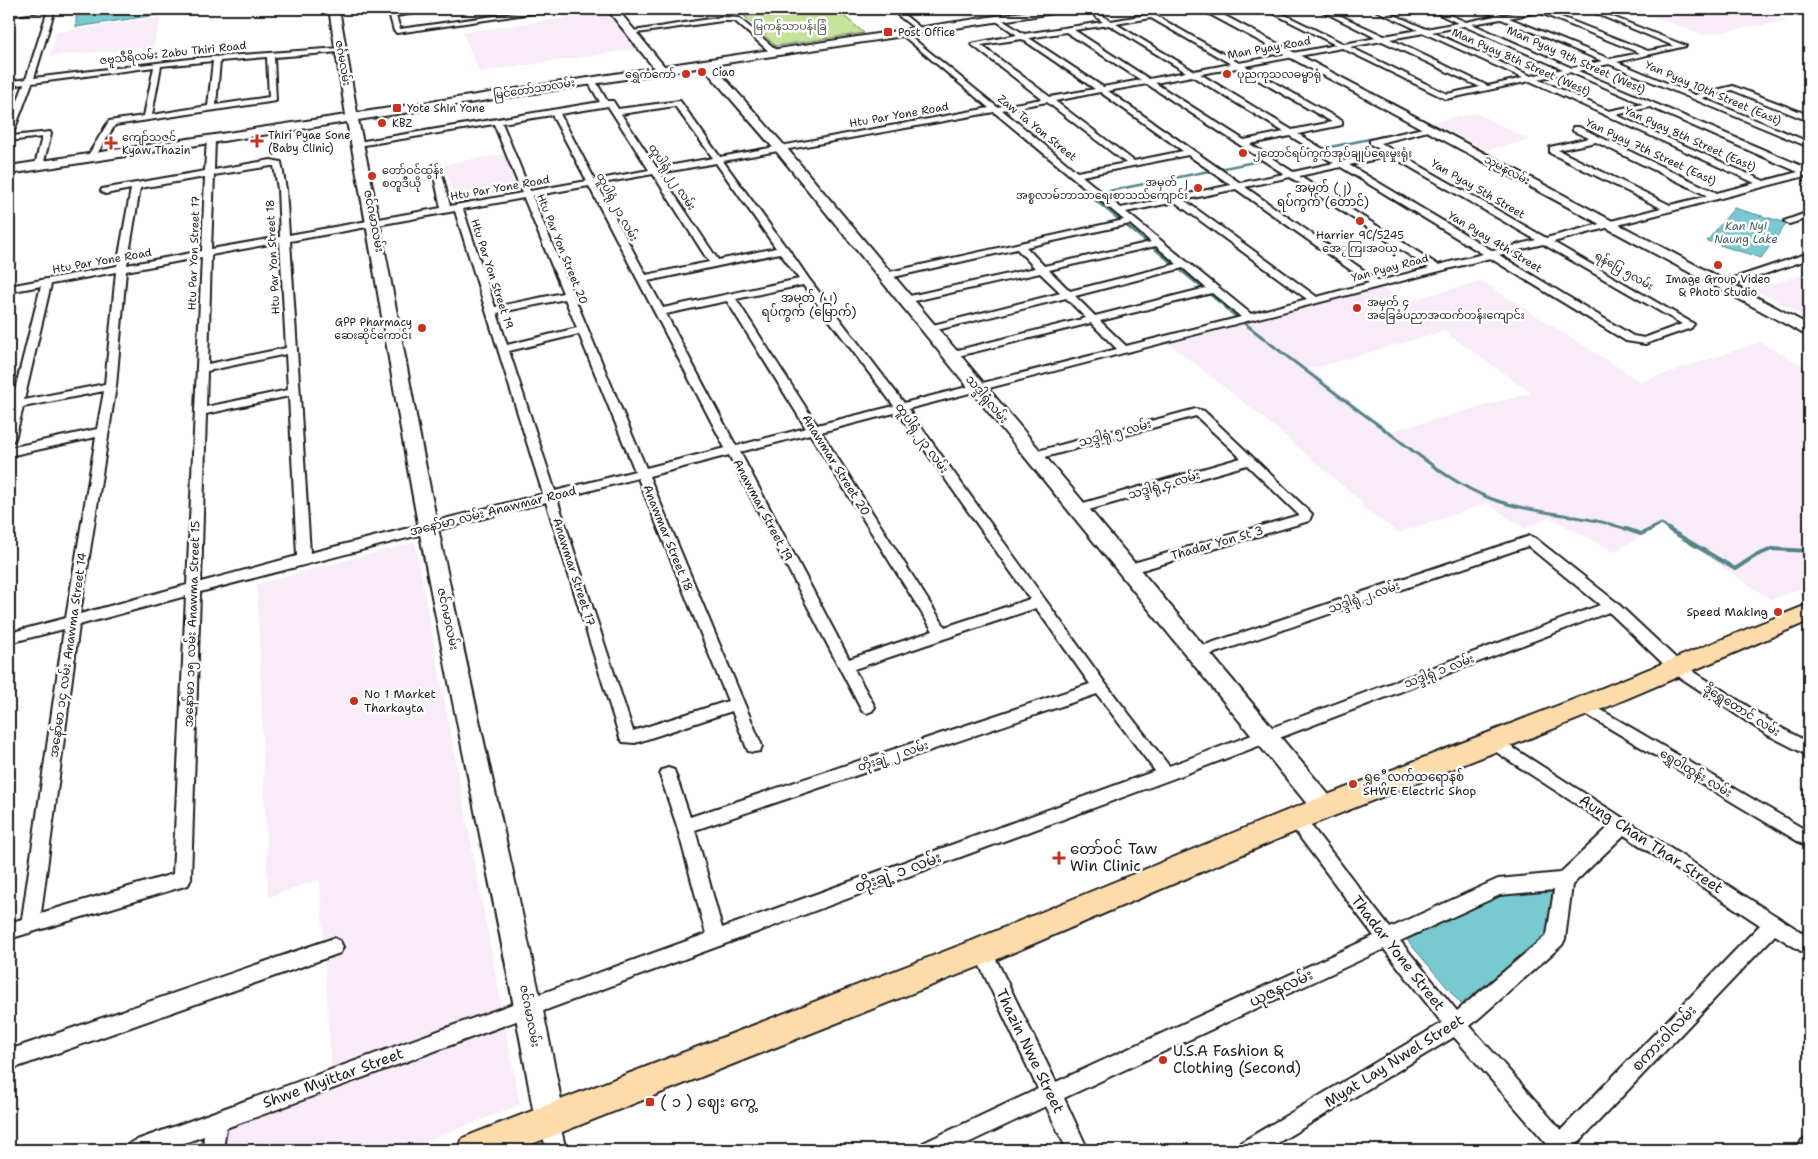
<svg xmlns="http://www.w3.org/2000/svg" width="1818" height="1159" viewBox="0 0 1818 1159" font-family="'Shantell Sans','Noto Sans Myanmar',sans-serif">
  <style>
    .built { fill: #f8ecf8; fill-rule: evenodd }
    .green { fill: #c5e39b; stroke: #70805c }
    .water { fill: #78c9d0; stroke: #538488 }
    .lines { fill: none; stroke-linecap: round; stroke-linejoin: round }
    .stream-far3 { stroke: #538488; stroke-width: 2 }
    .stream-far2 { stroke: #538488; stroke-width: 2.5 }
    .stream-far1 { stroke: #538488; stroke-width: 3 }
    .stream { stroke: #538488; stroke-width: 4 }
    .street-casing { stroke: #1c1c1c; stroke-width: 4 }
    .secondary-casing { stroke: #1c1c1c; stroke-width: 4 }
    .primary-casing { stroke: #1c1c1c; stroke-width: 4 }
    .street { fill: #fff; fill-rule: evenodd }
    .secondary { fill: #fff; fill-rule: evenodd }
    .primary { fill: #fddcac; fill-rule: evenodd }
    .poi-dot { fill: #c8321e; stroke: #fff; stroke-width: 2 }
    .labels { text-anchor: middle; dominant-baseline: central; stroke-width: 5; stroke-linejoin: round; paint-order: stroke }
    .far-park-label { font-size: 11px; fill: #4f5842; stroke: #fff }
    .far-poi-label { font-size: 11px; fill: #1c1c1c; stroke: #fff; text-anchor: start }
    .far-street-label { font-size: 11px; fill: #1c1c1c; stroke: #fff }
    .far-water-label { font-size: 11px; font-style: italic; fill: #416164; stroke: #fff }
    .far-quarter-label { font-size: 12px; fill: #1c1c1c; stroke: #fff }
    .street-label { font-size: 12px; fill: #1c1c1c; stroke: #fff }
    .poi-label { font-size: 12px; fill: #1c1c1c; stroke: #fff; text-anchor: start }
    .near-street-label { font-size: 15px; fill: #1c1c1c; stroke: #fff }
    .near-poi-label { font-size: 15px; fill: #1c1c1c; stroke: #fff; text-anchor: start }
  </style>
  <rect width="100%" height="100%" fill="#fff"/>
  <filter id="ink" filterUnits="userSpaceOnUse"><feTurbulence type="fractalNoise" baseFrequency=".02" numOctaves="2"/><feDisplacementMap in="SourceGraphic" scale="10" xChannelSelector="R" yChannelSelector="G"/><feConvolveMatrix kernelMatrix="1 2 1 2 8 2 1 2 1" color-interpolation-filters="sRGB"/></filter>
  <g filter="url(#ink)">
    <g class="built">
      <polygon points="1632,9 1754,9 1788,21 1704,35"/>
      <polygon points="609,12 637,49 479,72 463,32"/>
      <polygon points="161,17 153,48 50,56 57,32"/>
      <polygon points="1476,113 1530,140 1486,150 1433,122"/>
      <polygon points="504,154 518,190 455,201 444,164"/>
      <polygon points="1809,273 1809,319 1754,289"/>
      <path d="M1481,281L1641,382L1760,342L1809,369V585L1771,600L1661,524L1614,552L1549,517L1525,529L1487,503L1399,533L1362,507L1363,503L1276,428L1170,344L1382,288L1404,302ZM1444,331L1531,393L1388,432L1307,366L1312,369Z"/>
      <polygon points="415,542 520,1105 404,1150 107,1150 331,1068 320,879 268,897 257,584"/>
    </g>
    <polygon class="green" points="791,9 836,9 864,33 776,46 744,16"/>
    <g class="water">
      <polygon points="76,9 197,9 76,27"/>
      <polygon points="1734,208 1787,223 1761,258 1707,241"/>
      <polygon points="1552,892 1550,933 1461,1004 1407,940 1505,893"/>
    </g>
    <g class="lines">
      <polyline class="stream-far3" points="1378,137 1390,135"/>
      <polyline class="stream-far2" points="1229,310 1089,195 1385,136"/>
      <g class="stream-far1">
        <path d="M1227,309C1278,351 1331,390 1384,429C1418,454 1452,484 1492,499C1536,515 1585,514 1629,530"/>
        <polyline points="1649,530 1661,524 1671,530"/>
      </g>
      <g class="stream">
        <polyline points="1626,529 1641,534 1652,529"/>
        <polyline points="1668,529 1735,569 1755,556 1772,549 1809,551"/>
      </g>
      <g class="street-casing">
        <g id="street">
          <path d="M33,9H55L34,78L198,58L340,48L344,50L340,52L274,57L276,101L115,125L95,157L91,160L87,157L109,121L144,116L154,67L32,83L12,136L50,132L51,134L43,165L39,168L35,165L42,137L9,141V125L24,84L9,86V82L26,79L48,10L9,16V12ZM267,57L269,97L216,105L220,61ZM213,61L208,106L152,115L161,66Z"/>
          <polygon points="388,9 394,9 395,12 441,9 396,16 400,29 544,9 560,9 397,33 394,31"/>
          <polygon points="890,9 897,9 923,30 918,31"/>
          <path d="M1137,9H1144L1239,63L1336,45L1265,9H1273L1344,44L1376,38L1318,9H1326L1384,36L1418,30L1373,9H1381L1426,29L1458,23L1428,9H1436L1466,22L1495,16L1480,9H1488L1503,15L1532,9H1549L1546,11L1648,51L1674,46L1585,9H1593L1686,46L1617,62L1695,95L1733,86L1809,115V120H1806L1732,90L1702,98L1809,142V147L1609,64L1578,71L1809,169V177L1805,176L1553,242L1694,324L1691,328L1645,344L1626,341L1490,258L908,409L1105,683L1169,766L1600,605L1528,546L1203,657L1198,659L1193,657L1191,653L1193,649L1530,536L1535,538L1616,602L1682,664L1778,726L1809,743V756L1766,734L1672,672L1609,612L1172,779L226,1128L223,1150H203L204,1136L165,1150H127L130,1143L137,1140L706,934L677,826L660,775L662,770L668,768L674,770L690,817L1090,684L1036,608L854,669L875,707L872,711L867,713L862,711L729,455L649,476L762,746L760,751L754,752L748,751L732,711L635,743L623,742L620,738L546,502L200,592L191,879L188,885L9,939V923L22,919L64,629L9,643V633L66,618L96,437L9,456V448L97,429L104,391L23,407L15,439L9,443L10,409H9V403L12,402L41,286L9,292V286L117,266L131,189L105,194L101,191L102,189L205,171L207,139L211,137L215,139L214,170L271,160L281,162L286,189L289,235L441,208L432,166L436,163L440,166L450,206L522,193L494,124L358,146L354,144L358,142L600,102L587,80L588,78H594L607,101H613L618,109L680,101L720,157L989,108L901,34V32H905L997,107L1042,99L971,44L1017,35L995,20V18H999L1024,34L1103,22L1095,16V14L1097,13L1111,21L1146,15ZM1538,12L1640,53L1610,59L1509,18ZM1151,18L1231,64L1194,71L1116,24ZM1501,19L1602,61L1572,68L1472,24ZM1109,25L1186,72L1149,79L1074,30ZM1464,26L1563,69L1531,76L1432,32ZM1066,32L1141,80L1103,87L1029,38ZM1424,33L1523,78L1488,86L1390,39ZM1022,39L1095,89L1050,97L981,45ZM1382,41L1480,87L1447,94L1350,47ZM1342,48L1446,99L1530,81L1755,183L1717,193L1579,127H1573V131L1589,138L1550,147V153L1661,208L1546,238L1380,143L1432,130V126L1370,140V144L1385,152L1343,161L1298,134L1342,125V121L1245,66ZM1237,68L1332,122L1292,130L1200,74ZM1570,72L1643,104L1609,111L1538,79ZM1192,76L1284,132L1244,140L1155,83ZM1147,84L1284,174L1240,183L1108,91ZM1100,92L1183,151L1134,161L1055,101ZM1047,102L1126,163L1077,172L1002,110ZM608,106L649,170L595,180L560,114ZM675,106L713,158L657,168L621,114ZM1650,107L1798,172L1764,181L1616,115ZM994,112L1124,220L885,273L880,276L885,279L1017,249L1035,268L905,297L900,300L905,303L1040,273L1061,293L925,327L924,329L929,332L1066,298L1086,318L946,353L945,355L950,358L1091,323L1117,349L904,403L809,279L787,247L785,246L723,161ZM552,115L587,181L530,191L502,123ZM1290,136L1334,163L1293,172L1250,144ZM1596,142L1708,196L1670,205L1558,150ZM1188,155L1231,185L1121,208L1082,176ZM1391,156L1536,240L1493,251L1349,165ZM716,163L776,248L718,260L660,173ZM271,166H274L278,189L280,237L211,249L214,175ZM1341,167L1483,254L1438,265L1299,176ZM653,174L709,262L646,275L597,184ZM205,177L202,251L127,265L140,188ZM1290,177L1429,268L1379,281L1245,187ZM589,186L725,448L646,468L532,196ZM1236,189L1369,283L1317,297L1184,200ZM524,198L563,293L495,307L463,209ZM1175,202L1307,299L1251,314L1126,212ZM455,211L543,494L310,553L290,241ZM1130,224L1151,242L1044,266L1026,247ZM280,242L286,348L208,364L211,255ZM1543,244L1682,324L1644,338L1633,336L1499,255ZM1156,246L1177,264L1070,291L1049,270ZM780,253L799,279L663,308L648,281ZM202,257L187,585L80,614L116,386L126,271ZM1183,268L1206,288L1095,316L1075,296ZM116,272L105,384L24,400L51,284ZM803,285L894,406L817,425L736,299ZM1212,293L1241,317L1126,346L1100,321ZM565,299L577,328L507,345L497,313ZM727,301L806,428L736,446L666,314ZM579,334L635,471L555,491L509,351ZM286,354L288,390L206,407L207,371ZM289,396L297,556L201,582L206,414ZM898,412L1030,599L945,627L821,432ZM810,434L933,631L849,659L740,452ZM638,478L728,701L633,731L557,499ZM186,596L173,874L41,913L79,625ZM1097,694L1155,771L722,928L695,830Z"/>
          <polygon points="1800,9 1809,9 1809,13 1801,10"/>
          <polygon points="722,17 739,18 779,52 772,54 735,21 722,21 630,34 627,32"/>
          <polygon points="1809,212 1809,218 1789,224 1784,221"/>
          <polygon points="1809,253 1809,259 1727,287 1723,288 1718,285 1719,283"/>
          <polygon points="1196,409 1204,411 1312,514 1309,521 1128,574 1123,572 1121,569 1123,566 1299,515 1247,465 1078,513 1073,512 1072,509 1073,506 1241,458 1196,416 1034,460 1028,456 1030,453"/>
          <polygon points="1584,700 1809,832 1809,848 1579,710 1576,706 1579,702"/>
          <path d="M1493,735L1809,937V956L1775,935L1575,1146L1576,1150H1545L1547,1144L1454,1037L1266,1150H1237L1240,1143L1442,1023L1384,949L1064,1098L1088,1150H1067L1046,1106L953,1150H920L923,1143L1038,1089L973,951L975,945L982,942L989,945L1056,1082L1374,936L1290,824L1288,819L1290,814L1296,812L1302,814L1390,928L1498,879L1560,873L1610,826L1487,746L1485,741L1487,736ZM1624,835L1760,925L1561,1130L1470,1026L1562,945L1565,939L1572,885ZM1554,890L1547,935L1457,1011L1400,941L1500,895Z"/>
          <polygon points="334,938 340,941 343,947 340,953 9,1070 9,1050"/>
          <polygon points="550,1110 557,1113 566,1150 546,1150 540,1120 543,1113"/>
          <polygon points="1809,1137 1809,1150 1797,1150 1802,1140"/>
        </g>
      </g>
      <g class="secondary-casing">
        <g id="secondary">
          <path d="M329,9H339L357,113L654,68L607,9H617L664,66L1043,9H1065L1060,12L713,65L784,145L1334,801L1337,808L1334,815L1325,818L1316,815L776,151L703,67L358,120C388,255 410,392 438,528C478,726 527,922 565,1120L561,1131L550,1135L539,1131L535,1120C500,922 456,726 419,529C393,393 374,257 347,122L9,174V166L346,115Z"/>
          <polygon points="1200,9 1212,9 1809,325 1809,336 1804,334"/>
        </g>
      </g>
      <g class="primary-casing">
        <polygon id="primary" points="1809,604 1809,621 1593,713 1306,827 993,961 517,1150 458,1150 463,1138 475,1133 974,940 1286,811 1575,699"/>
      </g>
      <use href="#street" class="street"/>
      <use href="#secondary" class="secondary"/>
      <use href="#primary" class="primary"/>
    </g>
  </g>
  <g class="poi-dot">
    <rect x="883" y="27" width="10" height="10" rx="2.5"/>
    <circle cx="702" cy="72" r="5"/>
    <circle cx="686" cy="74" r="5"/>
    <circle cx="1227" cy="74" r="5"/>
    <rect x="392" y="103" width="10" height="10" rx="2.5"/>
    <circle cx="382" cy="123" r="5"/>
    <path d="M254.5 133.5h5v5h5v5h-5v5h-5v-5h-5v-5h5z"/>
    <path d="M108.5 135.5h5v5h5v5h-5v5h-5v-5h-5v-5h5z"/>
    <circle cx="1243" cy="153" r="5"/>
    <circle cx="372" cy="176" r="5"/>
    <circle cx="1198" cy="188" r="5"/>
    <circle cx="1360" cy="221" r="5"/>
    <circle cx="1718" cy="265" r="5"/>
    <circle cx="1357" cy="308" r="5"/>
    <circle cx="422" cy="328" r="5"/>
    <circle cx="1778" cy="612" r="5"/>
    <circle cx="354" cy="701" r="5"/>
    <circle cx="1353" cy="784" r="5"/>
    <path d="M1056.5 850.5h5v5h5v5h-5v5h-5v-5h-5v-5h5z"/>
    <circle cx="1163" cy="1060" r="5"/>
    <rect x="645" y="1097" width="10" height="10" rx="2.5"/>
  </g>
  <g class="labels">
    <g class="far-park-label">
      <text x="790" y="26">မြကန်သာပန်းခြံ</text>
    </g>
    <g class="far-poi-label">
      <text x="898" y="32">Post Office</text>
      <text x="712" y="72">Ciao</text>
      <text x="676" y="74" text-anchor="end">ရွှေကံကော်</text>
      <text x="1237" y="74">ပုညကုသလဓမ္မာရုံ</text>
      <text x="407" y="108">Yote Shin Yone</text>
      <text x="392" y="123">KBZ</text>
      <text x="268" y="135">Thiri Pyae Sone<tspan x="268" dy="13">(Baby Clinic)</tspan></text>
      <text x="122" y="137">ကျော်သဇင်<tspan x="122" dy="13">Kyaw Thazin</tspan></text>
      <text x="1253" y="153">၂တောင်ရပ်ကွက်အုပ်ချုပ်ရေးမှုးရုံး</text>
      <text x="382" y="170">တော်ဝင်ထွန်း<tspan x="382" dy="13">စတူဒီယို</tspan></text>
      <text x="1188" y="182" text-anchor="end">အမှတ် ၂<tspan x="1188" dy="13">အစ္စလာမ်ဘာသာရေးစာသသ်ကျောင်း</tspan></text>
      <text x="1360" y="235" text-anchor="middle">Harrier 9C/5245<tspan x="1360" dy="13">အေႂကြးအဝယ္</tspan></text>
      <text x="1718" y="279" text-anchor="middle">Image Group Video<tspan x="1718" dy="13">&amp; Photo Studio</tspan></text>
      <text x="1367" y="302">အမှတ် ၄<tspan x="1367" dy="13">အခြေခံပညာအထက်တန်းကျောင်း</tspan></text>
      <text x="412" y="322" text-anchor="end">GPP Pharmacy<tspan x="412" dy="13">ဆေးဆိုင်ကောင်း</tspan></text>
    </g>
    <g class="far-street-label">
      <text transform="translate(1269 48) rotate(-10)">Man Pyay Road</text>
      <text transform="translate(173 53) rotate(-6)">ဇဗူသီရိလမ်း Zabu Thiri Road</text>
      <text transform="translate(1576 60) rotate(24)">Man Pyay 9th Street (West)</text>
      <text transform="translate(1521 62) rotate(24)">Man Pyay 8th Street (West)</text>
      <text transform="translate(343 63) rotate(80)">ဇင်္ဂမလမ်း</text>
      <text transform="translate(534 89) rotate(-9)">မြင်တော်သာလမ်း</text>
      <text transform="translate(1713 93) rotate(23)">Yan Pyay 10th Street (East)</text>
      <text transform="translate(899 115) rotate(-10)">Htu Par Yone Road</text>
      <text transform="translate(1037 128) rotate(39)">Zaw Ta Yon Street</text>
      <text transform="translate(1690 139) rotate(24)">Yan Pyay 8th Street (East)</text>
      <text transform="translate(1651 152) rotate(25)">Yan Pyay 7th Street (East)</text>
      <text transform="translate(1507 170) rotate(28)">သုမနလမ်း</text>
      <text transform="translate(672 177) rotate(57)">ထူပါရုံ ၂၂ လမ်း</text>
      <text transform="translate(500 188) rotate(-10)">Htu Par Yone Road</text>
      <text transform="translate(1478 189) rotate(30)">Yan Pyay 5th Street</text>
      <text transform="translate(617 207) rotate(62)">ထူပါရုံ ၂၁ လမ်း</text>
      <text transform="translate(1495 242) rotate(31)">Yan Pyay 4th Street</text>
      <text transform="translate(562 249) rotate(68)">Htu Par Yon Street 20</text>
      <text transform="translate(194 253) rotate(-88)">Htu Par Yon Street 17</text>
      <text transform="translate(273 257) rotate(-93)">Htu Par Yon Street 18</text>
      <text transform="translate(102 261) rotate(-10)">Htu Par Yone Road</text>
      <text transform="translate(1390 268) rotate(-15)">Yan Pyay Road</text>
      <text transform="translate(1624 271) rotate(30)">ရန်ပြေ ၅လမ်း</text>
      <text transform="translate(492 274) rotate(72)">Htu Par Yon Street 19</text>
    </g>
    <g class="far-water-label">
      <text x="1746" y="226">Kan Nyi<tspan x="1746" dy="13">Naung Lake</tspan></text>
    </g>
    <g class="far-quarter-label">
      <text x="1323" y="188">အမှတ် (၂)<tspan x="1323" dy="14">ရပ်ကွက် (တောင်)</tspan></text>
      <text x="809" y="298">အမှတ် (၂)<tspan x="809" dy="14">ရပ်ကွက် (မြောက်)</tspan></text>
    </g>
    <g class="street-label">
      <text transform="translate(374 221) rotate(79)">ဇင်ဂမာလမ်း</text>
      <text transform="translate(987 399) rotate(50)">သဒ္ဒါရုံလမ်း</text>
      <text transform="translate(1115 433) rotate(-15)">သဒ္ဒါရုံ ၅ လမ်း</text>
      <text transform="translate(922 438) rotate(55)">ထူပါရုံ ၂၃ လမ်း</text>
      <text transform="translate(836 465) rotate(58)">Anawmar Street 20</text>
      <text transform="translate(1164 485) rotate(-16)">သဒ္ဒါရုံ ၄ လမ်း</text>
      <text transform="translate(763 510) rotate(62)">Anawmar Street 19</text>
      <text transform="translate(493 511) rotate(-14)">အနော်မာ လမ်း Anawmar Road</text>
      <text transform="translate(668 538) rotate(68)">Anawmar Street 18</text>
      <text transform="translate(1217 543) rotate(-16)">Thadar Yon St 3</text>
      <text transform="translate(574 572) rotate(72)">Anawmar Street 17</text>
      <text transform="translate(1364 597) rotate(-19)">သဒ္ဒါရုံ ၂ လမ်း</text>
      <text transform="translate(448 619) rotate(78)">ဇင်ဂမာလမ်း</text>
      <text transform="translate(192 624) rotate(-88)">အနော်မာ ၁၅ လမ်း Anawma Street 15</text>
      <text transform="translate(68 655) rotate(-82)">အနော်မာ ၁၄ လမ်း Anawma Street 14</text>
      <text transform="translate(1439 671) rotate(-21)">သဒ္ဒါရုံ ၁ လမ်း</text>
      <text transform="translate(1742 710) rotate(32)">ဒို့ရွှေတောင် လမ်း</text>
      <text transform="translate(893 756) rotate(-18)">တိုးချဲ့ ၂ လမ်း</text>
      <text transform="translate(1696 773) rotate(31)">ရွှေဝါထွန်း လမ်း</text>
      <text transform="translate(530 1016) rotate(79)">ဇင်ဂမာလမ်း</text>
    </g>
    <g class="poi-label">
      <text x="1768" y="612" text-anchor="end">Speed Making</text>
      <text x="364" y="694">No 1 Market<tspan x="364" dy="14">Tharkayta</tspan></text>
      <text x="1363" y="777">ရွှွှေီလက်ထရောနစ်<tspan x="1363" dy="14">SHWE Electric Shop</tspan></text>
    </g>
    <g class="near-street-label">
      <text transform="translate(1651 844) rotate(33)">Aung Chan Thar Street</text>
      <text transform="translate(898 872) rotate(-20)">တိုးချဲ့ ၁ လမ်း</text>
      <text transform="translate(1398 953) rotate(52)">Thadar Yone Street</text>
      <text transform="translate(1281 988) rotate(-25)">ယုဇနလမ်း</text>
      <text transform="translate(1664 1038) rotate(-46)">စကား၀ါလမ်း</text>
      <text transform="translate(1030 1051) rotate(64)">Thazin Nwe Street</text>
      <text transform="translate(1394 1061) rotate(-32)">Myat Lay Nwel Street</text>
      <text transform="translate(333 1078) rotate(-20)">Shwe Myittar Street</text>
    </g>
    <g class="near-poi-label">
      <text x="1070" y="849">တော်ဝင် Taw<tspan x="1070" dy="17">Win Clinic</tspan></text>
      <text x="1173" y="1051">U.S.A Fashion &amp;<tspan x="1173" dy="17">Clothing (Second)</tspan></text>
      <text x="660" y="1102">( ၁ ) ဈေး ကွေ့</text>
    </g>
  </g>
  <rect width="1818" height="1159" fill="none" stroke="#fff" stroke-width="30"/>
  <rect x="15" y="15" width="1788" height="1129" fill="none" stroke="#1c1c1c" stroke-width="2" filter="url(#ink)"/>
</svg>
